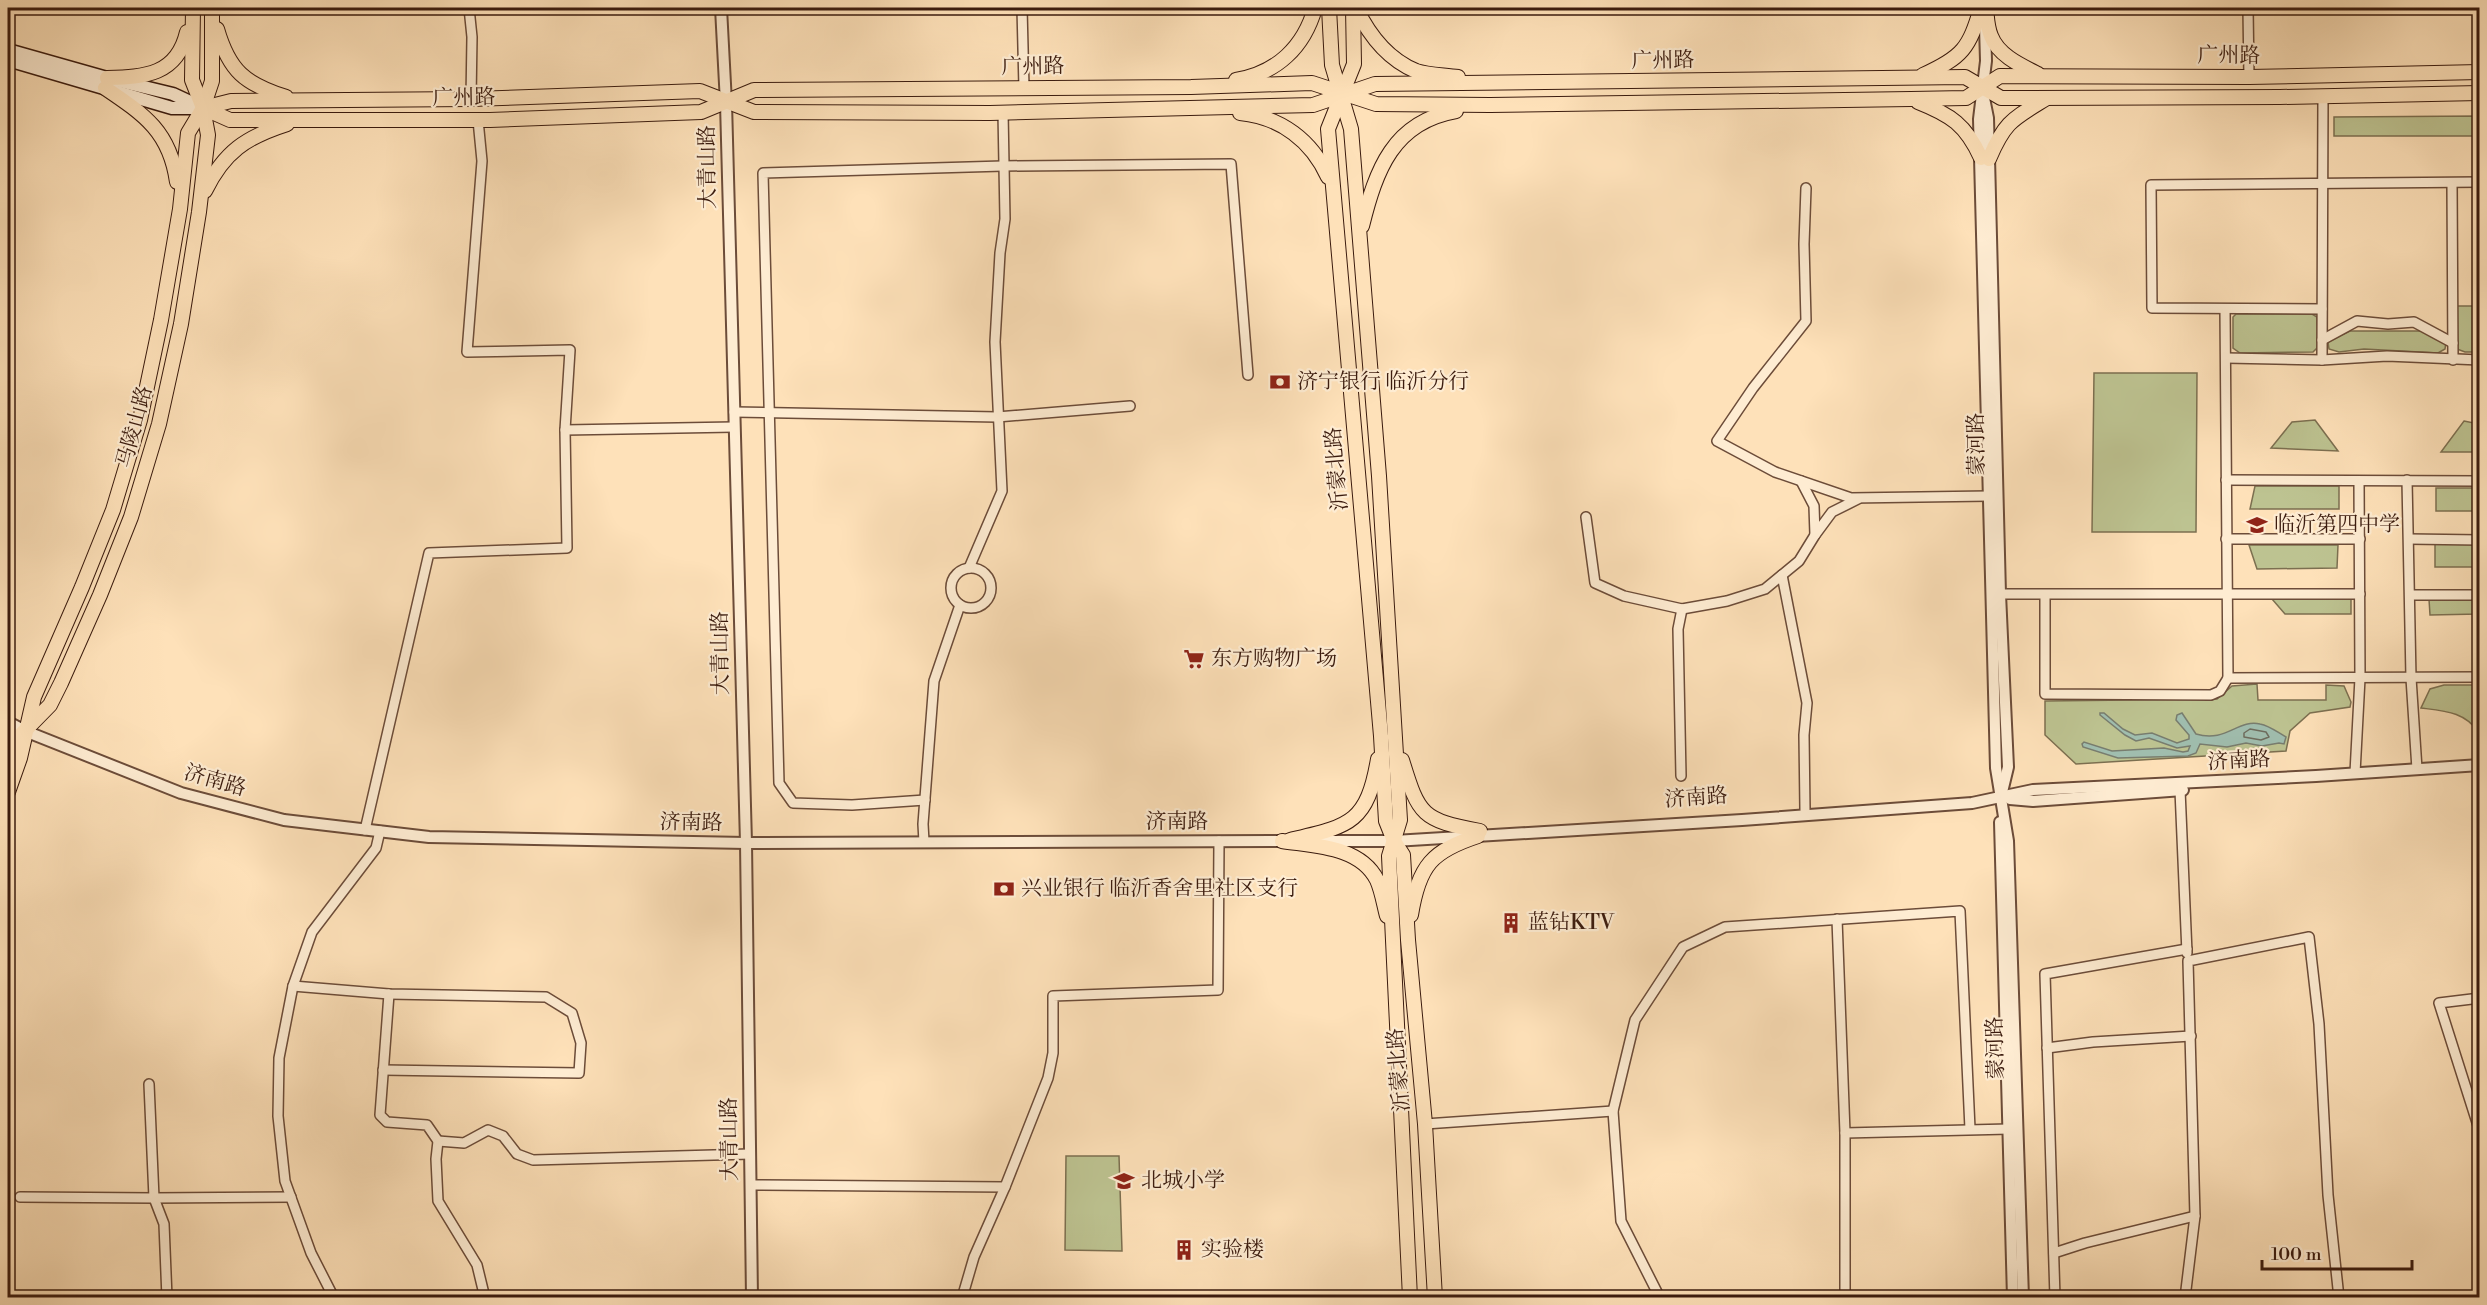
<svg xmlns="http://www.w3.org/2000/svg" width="2487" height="1305" viewBox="0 0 2487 1305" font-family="'Libre Bodoni','Noto Serif SC',serif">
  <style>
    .green { fill: #bdc391; stroke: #7c6f50; stroke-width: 1.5 }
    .water { fill: #a0beaf; stroke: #787d6f; stroke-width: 1.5 }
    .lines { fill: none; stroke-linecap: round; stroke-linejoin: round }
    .shore { stroke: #6e6c5e; stroke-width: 1.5 }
    .minor-casing { stroke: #6c4c39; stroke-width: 12 }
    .tertiary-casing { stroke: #6c4c39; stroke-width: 14 }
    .secondary-casing { stroke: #3b1b0e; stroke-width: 15 }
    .primary-casing { stroke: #3b1b0e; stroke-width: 16 }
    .minor { stroke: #feecd2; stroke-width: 9 }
    .tertiary { stroke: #feecd2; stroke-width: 10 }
    .secondary { stroke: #feecd2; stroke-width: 12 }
    .primary { stroke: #fee1b9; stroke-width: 14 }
    .labels { text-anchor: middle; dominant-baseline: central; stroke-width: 4.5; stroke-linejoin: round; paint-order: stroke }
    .street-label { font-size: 21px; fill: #3b1b0e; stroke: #feecd2 }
    .poi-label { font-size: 21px; fill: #3b1b0e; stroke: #feecd2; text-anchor: start }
  </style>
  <rect width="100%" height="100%" fill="#fee1b9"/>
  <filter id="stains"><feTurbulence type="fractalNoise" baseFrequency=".00333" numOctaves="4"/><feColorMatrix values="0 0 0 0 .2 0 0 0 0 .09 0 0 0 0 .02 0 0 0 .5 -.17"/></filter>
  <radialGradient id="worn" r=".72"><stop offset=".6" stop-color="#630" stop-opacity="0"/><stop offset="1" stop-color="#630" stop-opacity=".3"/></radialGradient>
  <g class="green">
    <polygon points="2479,116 2479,136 2334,136 2334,117"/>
    <polygon points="2457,306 2479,306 2479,352 2465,352 2457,349"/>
    <polygon points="2236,314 2312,314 2317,317 2318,347 2313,352 2240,353 2233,348 2233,317"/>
    <polygon points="2350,331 2422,331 2446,342 2445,349 2438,353 2364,349 2339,352 2329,349 2328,342"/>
    <polygon points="2094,373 2197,373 2196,532 2092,532"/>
    <polygon points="2315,420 2338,451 2271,448 2292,422"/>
    <polygon points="2464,421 2479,424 2479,452 2441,452"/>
    <polygon points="2255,486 2339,486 2339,509 2250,509"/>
    <rect x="2436" y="488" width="43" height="23"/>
    <polygon points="2435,543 2479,544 2479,567 2435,567"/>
    <polygon points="2249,545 2338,545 2337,568 2257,569"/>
    <polygon points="2272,599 2351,599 2351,614 2285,614"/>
    <polygon points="2429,599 2479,599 2479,614 2430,615"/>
    <polygon points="2257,684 2258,700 2326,700 2326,685 2344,686 2351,702 2350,707 2310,713 2290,731 2286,751 2076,764 2045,735 2045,701 2217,699 2232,686"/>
    <path d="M2444,685H2479V733C2466,712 2445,711 2421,708L2430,689Z"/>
    <polygon points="1066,1156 1119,1156 1122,1251 1065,1250"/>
  </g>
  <path class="water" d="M2100,713H2104L2123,729L2135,735L2152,733L2177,743L2189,739V735L2176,720L2177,715L2182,713L2196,734C2226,743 2238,719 2260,724C2270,726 2277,732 2286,737L2284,744L2279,743L2262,746L2246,743L2227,747L2200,744L2196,753L2188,756L2118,758L2083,747L2082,744L2084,742L2112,751L2164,748L2183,752L2188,751L2190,746L2177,748L2149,738L2136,741L2125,735L2100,715Z"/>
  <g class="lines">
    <polygon class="shore" points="2250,729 2266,732 2269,737 2261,740 2244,737 2244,733"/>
    <g class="minor-casing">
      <g id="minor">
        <polyline points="469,8 472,37 471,99"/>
        <polyline points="1022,8 1024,88"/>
        <polyline points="2248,8 2249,77"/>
        <polyline points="2452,183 2453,360"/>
        <polyline points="1806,188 1804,244 1806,321 1753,388 1717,441 1775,472 1851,498 1989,496"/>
        <polyline points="2225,309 2228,678 2480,677"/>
        <polyline points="2322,309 2152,308 2151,185 2480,182"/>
        <polyline points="2322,340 2357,321 2388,324 2414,322 2453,343"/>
        <polyline points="2226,358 2322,360 2387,356 2480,360"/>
        <polyline points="2322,360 2323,96"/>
        <polyline points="734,412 997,417 1130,406"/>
        <polyline points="565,430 734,427"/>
        <polyline points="2226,480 2480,481"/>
        <polyline points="2407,480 2411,678 2417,769"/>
        <polyline points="1801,481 1814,506 1815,535"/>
        <polyline points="1586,517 1595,583 1624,596 1682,609 1727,601 1765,589 1799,561 1815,535 1832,512 1858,499"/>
        <polyline points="2226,539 2360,539"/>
        <polyline points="2409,539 2480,540"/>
        <polyline points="969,568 1002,491 995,342 1000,253 1005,219 1003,112"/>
        <circle cx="971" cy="588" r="20"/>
        <polyline points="1782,575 1807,703 1804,735 1805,810"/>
        <polyline points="2000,594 2360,594"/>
        <polyline points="2045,595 2045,694 2211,695 2220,691 2228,678"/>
        <polyline points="2410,595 2480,595"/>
        <polyline points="2355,773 2360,678 2359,481"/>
        <polyline points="1681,776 1678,629 1682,609"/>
        <polyline points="2180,790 2187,953"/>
        <polyline points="925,800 852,805 793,803 779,783 763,173 1003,166 1231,164 1248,375"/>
        <polyline points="365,830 429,553 567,548 565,430 570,350 467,352 482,161 478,120"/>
        <polyline points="924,842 923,824 934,681 960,605"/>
        <polyline points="1837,919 1845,1133 1845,1298"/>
        <polyline points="293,986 389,994 546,997 572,1013 581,1043 579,1073 383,1070"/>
        <polyline points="389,994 380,1115 387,1122 427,1125 438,1141 436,1159 438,1201 477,1265 485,1298"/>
        <polyline points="2480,998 2439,1003 2480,1132"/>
        <polyline points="2047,1048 2093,1042 2191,1036"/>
        <polyline points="149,1084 154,1198 164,1224 167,1298"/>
        <polyline points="1425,1124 1613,1111"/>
        <polyline points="1845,1133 2009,1129"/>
        <polyline points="438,1141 464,1143 488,1130 503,1136 517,1154 533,1160 750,1154"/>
        <polyline points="751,1185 1005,1187"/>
        <polyline points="20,1197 154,1198 291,1197"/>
        <polyline points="2054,1253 2085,1243 2195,1216"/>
        <polyline points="334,1298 311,1253 285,1181 278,1116 279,1058 293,986 312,932 376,848 380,831"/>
        <polyline points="962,1298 974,1257 1005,1187 1048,1078 1053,1053 1053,996 1218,990 1219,841"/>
        <polyline points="1660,1298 1621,1221 1613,1111 1635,1020 1683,947 1725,927 1960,911 1970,1129"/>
        <polyline points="2055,1298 2045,974 2187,949"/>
        <polyline points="2185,1298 2195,1216 2188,961 2309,937 2319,1024 2328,1195 2339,1298"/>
      </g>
    </g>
    <g class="tertiary-casing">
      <g id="tertiary">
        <polyline points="721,8 726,103 746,843 752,1298"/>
        <polyline points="1985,26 1986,61 1979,119 1996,768 2008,841 2023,1298"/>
        <polyline points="1984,98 1988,118 2000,594 2008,767 2002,792"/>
        <polyline points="8,722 25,731 181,793 284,820 429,837 746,843 1289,841"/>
        <polyline points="2010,799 2033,801 2183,790"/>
        <polyline points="2000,822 2013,1298"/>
        <polyline points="1316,841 1394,841 1742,820 1972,803 2033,790 2316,776 2480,765"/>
      </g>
    </g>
    <g class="secondary-casing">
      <g id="secondary">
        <polyline points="8,50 107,78 173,94 203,108"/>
        <polyline points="8,60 172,108 200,108"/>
      </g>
    </g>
    <g class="primary-casing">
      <g id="primary">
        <polyline points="1329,8 1332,65 1351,129 1379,476 1400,820 1389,856 1410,1298"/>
        <polyline points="1353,8 1354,64 1328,129 1381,736 1386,821 1394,841 1403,855 1408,940 1425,1124 1435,1298"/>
        <path d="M1356,8C1369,35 1387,59 1416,71C1428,75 1445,75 1458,77"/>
        <path d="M1986,8C1987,16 1987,27 1991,36C1998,55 2020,65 2038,74"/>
        <path d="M217,29C229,71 245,84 286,97"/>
        <path d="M1923,75C1963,57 1969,48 1981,8"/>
        <path d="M107,78C145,77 177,75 187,32"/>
        <path d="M1236,80C1277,73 1304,47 1315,8"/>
        <path d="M105,88C145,115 170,132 177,182"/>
        <path d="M1918,102C1951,115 1966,125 1981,158"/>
        <polyline points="203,108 230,120 490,120 701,112 754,90 1191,87 1312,83 1376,104 1490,105 1911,99 1966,98 2000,76 2249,77 2480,72"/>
        <polyline points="203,108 231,101 471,99 700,91 754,112 990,113 1313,105 1375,84 1965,77 2001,98 2280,97 2480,93"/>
        <path d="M1240,113C1281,117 1312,141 1328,177"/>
        <path d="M1989,159C2005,121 2013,119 2047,98"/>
        <path d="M205,191C224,152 246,137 287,124"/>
        <path d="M1362,226C1376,170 1393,122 1456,111"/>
        <polyline points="8,748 50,705 61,683 100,595 131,517 159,424 181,324 199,212 208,135 203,108 192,80 193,8"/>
        <path d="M1402,760C1419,816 1422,820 1480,831"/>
        <polyline points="8,792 20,758 34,697 82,587 113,510 140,420 161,320 180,209 188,133 203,108 212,81 212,8"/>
        <path d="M1290,840C1349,826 1367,824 1378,759"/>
        <path d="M1282,841C1314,846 1360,846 1377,880C1382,891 1384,905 1387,916"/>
        <path d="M1411,915C1419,865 1432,851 1478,836"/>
      </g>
    </g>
    <use href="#minor" class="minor"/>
    <use href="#tertiary" class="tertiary"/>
    <use href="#secondary" class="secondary"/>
    <use href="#primary" class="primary"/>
  </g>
  <defs>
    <g id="bank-bare" transform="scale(1.62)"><path d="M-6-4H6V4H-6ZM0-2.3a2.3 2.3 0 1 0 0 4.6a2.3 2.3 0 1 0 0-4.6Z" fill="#8f2418" stroke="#feecd2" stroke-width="2.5" paint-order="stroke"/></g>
    <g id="school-bare" transform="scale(1.62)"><path d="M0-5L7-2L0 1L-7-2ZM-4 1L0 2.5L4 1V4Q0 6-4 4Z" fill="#8f2418" stroke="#feecd2" stroke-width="2.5" paint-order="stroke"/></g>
    <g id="supermarket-bare" transform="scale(1.62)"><path d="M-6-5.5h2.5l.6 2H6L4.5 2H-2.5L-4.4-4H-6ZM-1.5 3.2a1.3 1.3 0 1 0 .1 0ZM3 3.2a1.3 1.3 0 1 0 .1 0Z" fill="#8f2418" stroke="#feecd2" stroke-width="2.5" paint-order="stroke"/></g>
    <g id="building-bare" transform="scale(1.62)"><path d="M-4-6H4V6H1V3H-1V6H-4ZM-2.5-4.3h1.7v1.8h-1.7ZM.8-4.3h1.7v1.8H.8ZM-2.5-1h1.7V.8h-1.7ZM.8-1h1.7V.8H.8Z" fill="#8f2418" stroke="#feecd2" stroke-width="2.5" paint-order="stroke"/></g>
  </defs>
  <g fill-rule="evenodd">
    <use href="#bank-bare" x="1280" y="382"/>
    <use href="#school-bare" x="2257" y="525"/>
    <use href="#supermarket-bare" x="1194" y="659"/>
    <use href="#bank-bare" x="1004" y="889"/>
    <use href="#building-bare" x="1511" y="923"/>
    <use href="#school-bare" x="1124" y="1181"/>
    <use href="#building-bare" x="1184" y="1250"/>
  </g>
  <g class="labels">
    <g class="street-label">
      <text x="2229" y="56">广州路</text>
      <text transform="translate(1663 61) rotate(-1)">广州路</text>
      <text transform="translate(1033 67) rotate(-1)">广州路</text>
      <text transform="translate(464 98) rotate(-1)">广州路</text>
      <text transform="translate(708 167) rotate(-91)">大青山路</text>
      <text transform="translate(135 427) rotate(-75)">马陵山路</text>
      <text transform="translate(1977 444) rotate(-91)">蒙河路</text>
      <text transform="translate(1337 469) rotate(-95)">沂蒙北路</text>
      <text transform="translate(721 653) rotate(-91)">大青山路</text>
      <text transform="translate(2239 761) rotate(-3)">济南路</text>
      <text transform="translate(215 781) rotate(16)">济南路</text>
      <text transform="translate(1696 798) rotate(-4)">济南路</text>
      <text x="1177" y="822">济南路</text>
      <text transform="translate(691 823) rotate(1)">济南路</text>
      <text transform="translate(1996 1048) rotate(-92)">蒙河路</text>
      <text transform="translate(1399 1070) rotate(-95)">沂蒙北路</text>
      <text transform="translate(730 1139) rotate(-91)">大青山路</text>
    </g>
    <g class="poi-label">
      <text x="1297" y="382">济宁银行 临沂分行</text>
      <text x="2274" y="525">临沂第四中学</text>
      <text x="1211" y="659">东方购物广场</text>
      <text x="1021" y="889">兴业银行 临沂香舍里社区支行</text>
      <text x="1528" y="923">蓝钻KTV</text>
      <text x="1141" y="1181">北城小学</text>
      <text x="1201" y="1250">实验楼</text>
    </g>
  </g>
  <rect width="2487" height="1305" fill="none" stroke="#fee1b9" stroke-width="30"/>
  <rect x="9" y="9" width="2469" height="1287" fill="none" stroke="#3b1b0e" stroke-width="3"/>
  <rect x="15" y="15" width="2457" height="1275" fill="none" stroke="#3b1b0e" stroke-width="1.5"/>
  <path d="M2262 1260v9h150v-9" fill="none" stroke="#3b1b0e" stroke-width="3"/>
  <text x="2271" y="1260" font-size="18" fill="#3b1b0e" stroke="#feecd2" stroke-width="4.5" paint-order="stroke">100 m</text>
  <rect width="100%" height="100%" filter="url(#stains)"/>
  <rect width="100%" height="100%" fill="url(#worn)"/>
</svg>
